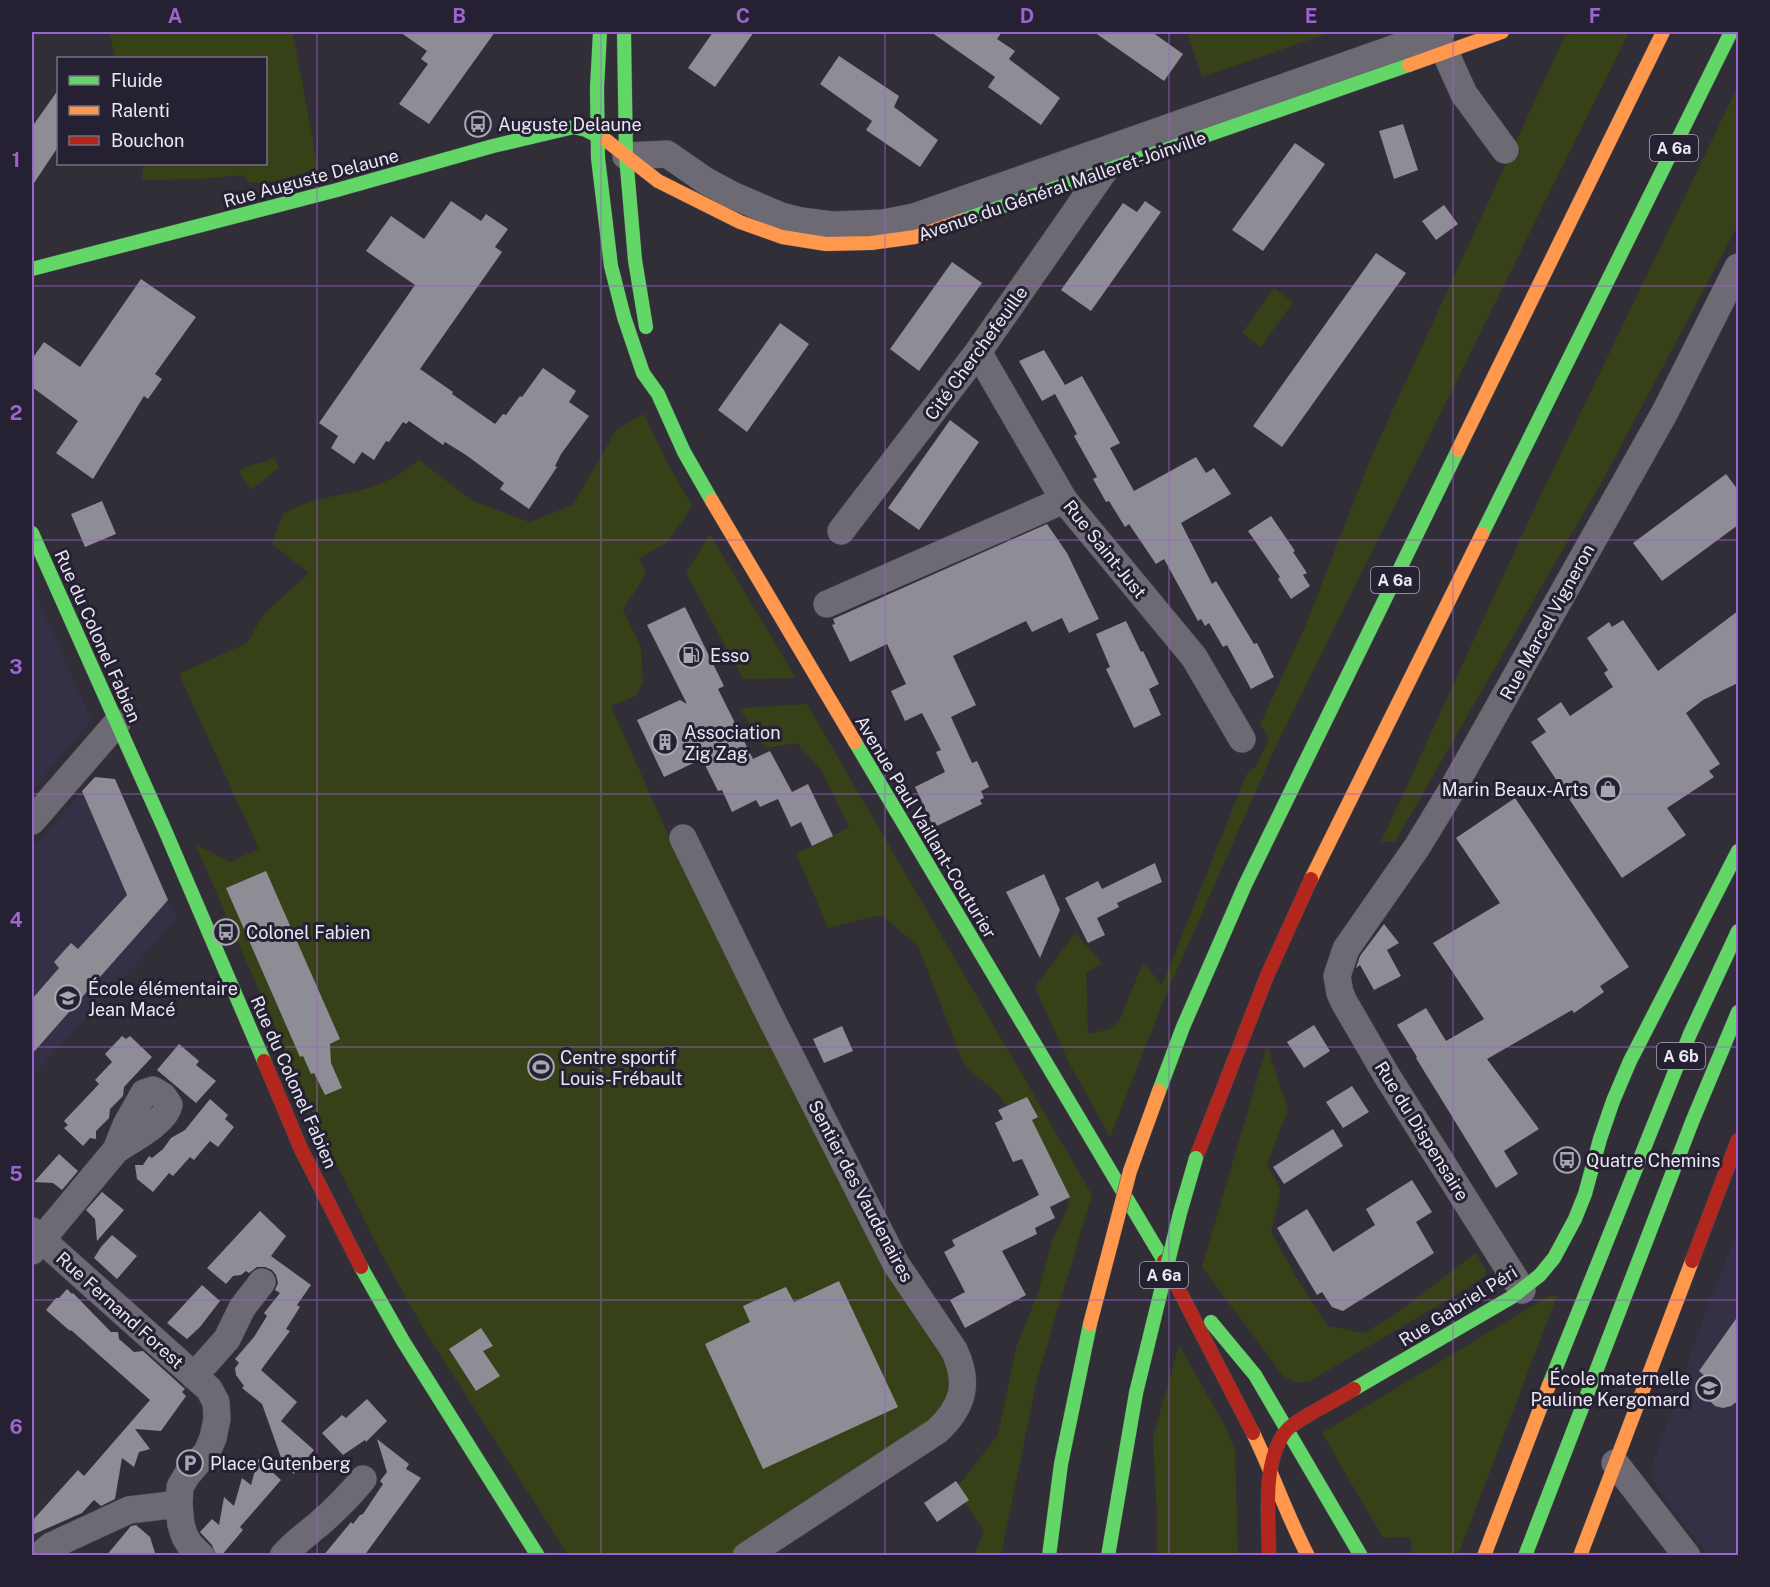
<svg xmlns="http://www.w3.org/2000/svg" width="1770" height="1587" viewBox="0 0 1770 1587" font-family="'Public Sans',sans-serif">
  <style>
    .built { fill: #363046 }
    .green { fill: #374118 }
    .building { fill: #8e8c95 }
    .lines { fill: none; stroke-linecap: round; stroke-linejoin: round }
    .street-casing { stroke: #4c4951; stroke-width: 28 }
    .fast-casing { stroke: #4c4951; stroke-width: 15 }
    .slow-casing { stroke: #4c4951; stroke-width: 15 }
    .jam-casing { stroke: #4c4951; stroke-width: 15 }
    .street { stroke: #6d6a74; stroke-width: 27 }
    .fast { stroke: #63d668; stroke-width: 14 }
    .slow { stroke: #ff974d; stroke-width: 14 }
    .jam { stroke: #b3261e; stroke-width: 14 }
    .fast-bridge-casing { stroke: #4c4951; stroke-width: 15; stroke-linecap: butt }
    .slow-bridge-casing { stroke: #4c4951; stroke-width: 15; stroke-linecap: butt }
    .fast-bridge { stroke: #63d668; stroke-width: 14 }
    .slow-bridge { stroke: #ff974d; stroke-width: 14 }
    .grid { fill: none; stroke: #9c64cf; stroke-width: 1.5; stroke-opacity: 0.55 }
    .labels { text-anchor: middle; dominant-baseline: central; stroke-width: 6; stroke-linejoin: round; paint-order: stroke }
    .shield { fill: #252032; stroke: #afabb9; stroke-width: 1.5 }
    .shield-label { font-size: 16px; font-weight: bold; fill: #eae7f3 }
    .poi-label { font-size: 18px; fill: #eae7f3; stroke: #252032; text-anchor: start }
    .street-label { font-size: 18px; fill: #eae7f3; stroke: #252032 }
    .neatline { fill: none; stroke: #9c64cf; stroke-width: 2 }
    .grid-label { font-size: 20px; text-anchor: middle; font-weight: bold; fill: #9c64cf }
  </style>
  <rect width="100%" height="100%" fill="#312e38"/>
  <g class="built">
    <polygon points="32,586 90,717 88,724 32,790"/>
    <polygon points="95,777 115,779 177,919 32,1077 32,849"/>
    <polygon points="1738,1231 1738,1555 1708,1555 1656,1487 1651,1470 1708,1305"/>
  </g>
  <g class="green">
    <path d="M109,32H293L318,169C301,173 263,188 247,181L243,175L201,179L142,180L143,164H266V58H115Z"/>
    <polygon points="1187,32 1332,32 1202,77"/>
    <polygon points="1579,32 1629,32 1275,748 1165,997 1110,1137 1068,1061 1035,987 1075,933 1102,963 1086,973 1088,1034 1110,1029 1120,1019 1142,965 1146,965 1162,986 1246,775 1256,766 1269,738 1260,725 1307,622 1372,455 1565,35"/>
    <polygon points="1738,86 1738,225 1605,476 1395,842 1381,842 1527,524"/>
    <polygon points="1274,288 1293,302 1261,347 1242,333"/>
    <path d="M644,414L666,460L692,506L668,542L639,558L646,574L623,610L641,647L643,683L636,696L611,706L690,885L697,882L947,1357C951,1381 949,1396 935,1417L733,1555H568L423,1328L376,1244L324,1139L195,844L230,862L259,849L179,674L247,643L264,614L309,573L272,544L283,514C312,497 338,497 369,488C388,482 404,472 419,460L471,500L529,522L573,505L616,430Z"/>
    <path d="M274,457L279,468L251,490L239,472C252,461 260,466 274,457Z"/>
    <polygon points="710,534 796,678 743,679 686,573"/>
    <polygon points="807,704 1092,1195 1038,1375 1001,1555 971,1555 976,1551 984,1530 955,1490 998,1435 1016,1348 1038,1293 1052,1241 1069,1205 1031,1137 995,1091 965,1067 918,946 881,915 828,928 796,853 818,844 849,827 821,770 797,743 766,748 739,708"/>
    <path d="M1267,1045L1288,1110L1267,1164L1281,1190L1271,1232L1298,1280L1328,1326L1364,1333L1391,1317L1476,1253L1486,1269L1484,1276L1474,1284L1310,1381C1297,1384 1289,1382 1281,1373L1202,1267Z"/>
    <polygon points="1550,1295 1557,1296 1458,1555 1410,1555 1412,1546 1410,1537 1383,1538 1322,1433"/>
    <polygon points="1179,1345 1226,1428 1235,1451 1238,1555 1157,1555 1157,1516 1153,1437"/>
  </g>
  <g class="building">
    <polygon points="400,32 495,32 429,124 399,104 428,64 421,59 427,51"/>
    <polygon points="713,32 754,32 715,87 688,68"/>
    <polygon points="931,32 1002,32 997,39 1015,51 1009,59 1060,98 1041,125 988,87 995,77"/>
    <polygon points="1094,32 1152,32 1183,54 1164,81"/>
    <polygon points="839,56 899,96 894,107 938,140 920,167 866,130 872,121 820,84"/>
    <polygon points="58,90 58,147 32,186 32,127"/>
    <polygon points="1403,124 1418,170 1394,179 1379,131"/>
    <polygon points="1295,143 1325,164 1263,251 1232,230"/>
    <polygon points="451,201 481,221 486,214 508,229 495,247 502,252 420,369 453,392 452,394 495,424 503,414 506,415 520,396 522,397 543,368 576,391 569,402 589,416 561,454 555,466 557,467 529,509 500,489 504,483 466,455 445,442 443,445 409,421 406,424 403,422 389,442 386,441 374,460 362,452 354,464 331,448 338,436 319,423 415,285 366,251 391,216 424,239"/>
    <polygon points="1145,201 1161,212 1091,311 1061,290 1123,203 1137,212"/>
    <polygon points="1444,205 1458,224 1436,240 1422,221"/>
    <polygon points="1376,253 1406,273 1282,447 1253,426"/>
    <polygon points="952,262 982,283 919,371 890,349"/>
    <polygon points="141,279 196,317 155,374 162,379 148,399 144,396 93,479 56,453 78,421 32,387 32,359 44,342 80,367"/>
    <polygon points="780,323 809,344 747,432 718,410"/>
    <polygon points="1044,350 1065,385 1082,376 1120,443 1110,448 1134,491 1196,457 1206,473 1214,468 1231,494 1181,523 1212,584 1216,581 1254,644 1257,643 1274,677 1251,689 1227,645 1223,647 1209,623 1205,626 1201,619 1198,621 1164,559 1156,564 1129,524 1125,527 1109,501 1106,502 1093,479 1097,477 1074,436 1077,434 1055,394 1042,401 1019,361"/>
    <polygon points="950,420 979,442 919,530 888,508"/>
    <polygon points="1726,474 1738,490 1738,525 1662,581 1633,543"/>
    <polygon points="102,501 116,534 85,547 71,514"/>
    <polygon points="1271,516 1295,551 1293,552 1307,573 1303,575 1310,586 1291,599 1278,579 1280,577 1248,531"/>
    <polygon points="1047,524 1067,553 1099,619 1069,633 1062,618 1032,632 1026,621 953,656 976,705 951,717 972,763 977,761 989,787 981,791 984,798 980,800 982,804 937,826 935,822 932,824 915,787 945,772 936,752 941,750 922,713 905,721 891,691 906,684 887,644 850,662 832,625 835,624 833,619"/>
    <polygon points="685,607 724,686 718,689 753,759 770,751 792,792 808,784 833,836 812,846 801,822 791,827 778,799 760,807 756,800 732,812 722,790 718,791 702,759 664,777 637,720 680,700 687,704 647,625"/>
    <polygon points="1738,611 1738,683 1703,700 1686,713 1720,764 1709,771 1714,777 1667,808 1686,835 1622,878 1531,742 1546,732 1537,719 1561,702 1570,716 1613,687 1604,673 1608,670 1587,638 1609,622 1612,627 1623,620 1658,671"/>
    <polygon points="1126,621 1141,652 1143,651 1159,684 1149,689 1161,715 1134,728 1106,669 1110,667 1096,634"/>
    <polygon points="95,777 115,779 168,900 32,1054 32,999 59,968 54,962 71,943 78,949 127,895 82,791"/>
    <polygon points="1515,798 1629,967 1600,986 1604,992 1574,1013 1572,1010 1487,1059 1539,1129 1504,1151 1518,1174 1496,1188 1416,1058 1417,1057 1397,1025 1426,1008 1446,1041 1484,1019 1433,943 1500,903 1456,838"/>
    <polygon points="1155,863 1162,882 1117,903 1119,907 1097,918 1105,935 1088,943 1065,898 1098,881 1102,889"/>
    <polygon points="266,871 340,1039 330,1044 331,1063 342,1088 325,1095 314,1073 311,1074 303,1056 300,1057 226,888"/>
    <polygon points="1044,874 1060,910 1040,958 1006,892"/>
    <polygon points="1384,924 1399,943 1387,950 1401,976 1374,990 1360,965 1356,968 1360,956"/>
    <polygon points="1314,1025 1330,1051 1304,1068 1287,1042"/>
    <polygon points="842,1026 853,1051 824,1063 813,1039"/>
    <polygon points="122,1036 126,1039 130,1036 152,1057 124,1087 123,1096 110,1109 109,1118 96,1131 96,1139 90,1138 83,1146 64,1128 68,1125 64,1121 99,1084 95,1080 112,1062 105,1054"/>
    <polygon points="179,1044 199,1061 196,1065 216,1081 196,1103 157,1070"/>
    <polygon points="1352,1086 1369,1112 1343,1128 1326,1102"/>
    <polygon points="1027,1097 1038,1117 1032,1120 1070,1197 1050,1207 1055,1218 1035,1228 1037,1234 1002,1251 1026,1295 965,1328 950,1300 965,1292 944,1252 955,1246 952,1240 1039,1195 1022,1159 1013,1162 995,1123 1003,1119 998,1110"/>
    <polygon points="210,1099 228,1115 225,1119 234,1127 218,1147 210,1141 194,1160 190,1157 173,1176 169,1173 153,1192 137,1179 135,1165 143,1165 149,1156 152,1158 163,1149 171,1138 185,1130"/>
    <polygon points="1333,1129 1343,1146 1284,1184 1273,1167"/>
    <polygon points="59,1154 78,1171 62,1190 53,1183 34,1182"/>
    <polygon points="1412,1180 1432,1212 1416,1222 1434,1253 1343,1311 1332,1307 1322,1292 1317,1295 1277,1228 1307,1209 1333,1252 1375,1225 1366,1209"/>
    <polygon points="102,1192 124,1210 97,1241 95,1219 86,1210"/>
    <polygon points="260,1211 286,1236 271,1256 311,1285 297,1305 300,1307 286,1329 290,1331 261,1370 297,1402 281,1421 314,1450 294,1474 284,1466 262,1404 242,1388 244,1386 236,1375 235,1368 239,1363 235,1359 254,1337 267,1316 264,1313 280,1293 275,1290 278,1283 276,1275 272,1270 265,1267 257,1267 249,1273 246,1271 241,1275 233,1276 226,1284 207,1268"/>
    <polygon points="112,1235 137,1256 117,1279 94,1258 101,1247"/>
    <polygon points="839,1281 898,1407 763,1469 705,1344 750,1322 743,1306 786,1287 794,1302"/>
    <polygon points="202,1285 220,1301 200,1327 187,1339 167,1323"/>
    <polygon points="67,1289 72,1294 73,1293 111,1332 118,1332 119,1339 134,1352 143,1351 185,1389 182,1392 186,1396 161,1431 135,1429 150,1449 139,1452 134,1467 122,1458 115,1499 101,1506 94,1500 82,1513 32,1535 32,1521 78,1470 84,1476 150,1400 71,1330 70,1331 46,1310 56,1298 59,1298"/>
    <polygon points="1738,1316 1738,1401 1731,1406 1723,1408 1715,1406 1710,1401 1706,1394 1705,1376 1699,1371"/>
    <polygon points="481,1328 493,1346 483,1351 500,1376 476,1391 449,1349"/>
    <polygon points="367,1399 387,1421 366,1442 365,1440 343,1455 322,1433 342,1415 346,1418"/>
    <polygon points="377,1439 409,1464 406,1469 421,1478 364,1556 323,1556 351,1522 353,1524 360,1515 363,1514 383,1484 380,1481 387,1472"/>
    <polygon points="258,1459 281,1480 240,1527 243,1530 221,1556 216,1556 212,1545 200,1532 212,1519 219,1525 224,1497 234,1506 242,1478 251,1485"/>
    <polygon points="956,1481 969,1500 937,1522 924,1503"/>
    <polygon points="136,1525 150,1537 156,1556 106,1556 131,1526"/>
  </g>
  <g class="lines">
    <g class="street-casing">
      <g id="street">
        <polyline points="1445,52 1464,94 1505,150"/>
        <polyline points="626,156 667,154 706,181 732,195 781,216 801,221 832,225 860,224 883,223 914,217 1441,32"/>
        <polyline points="978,352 1064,500 1194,657 1242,739"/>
        <polyline points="841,531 978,352 1104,171"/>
        <polyline points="827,604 1064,500"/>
        <polyline points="32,821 117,723"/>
        <path d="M683,838L768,1012L896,1264L954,1350C970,1383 963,1407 937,1431L746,1556"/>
        <polyline points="32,1231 209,1389 216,1402 217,1419 213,1438 207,1452 187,1475 180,1487 179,1504 181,1525 185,1537 190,1545 201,1556"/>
        <path d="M32,1251L116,1150L126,1125L144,1093L153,1090L163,1096L169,1105C165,1123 131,1140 116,1150"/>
        <polyline points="1522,1290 1387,1076 1344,1002 1340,993 1337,976 1346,949 1417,847 1453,788 1665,412 1738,267"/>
        <polyline points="194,1376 227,1339 242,1308 262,1282"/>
        <polyline points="1615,1463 1687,1556"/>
        <polyline points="39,1556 51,1546 129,1510 179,1504"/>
        <path d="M283,1556C294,1543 307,1534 319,1524C335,1510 350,1495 363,1479"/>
      </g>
    </g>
    <g class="fast-casing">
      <g id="fast">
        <polyline points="600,32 597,88 598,158 611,266 624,317 643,373 658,394 684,452 712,501"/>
        <polyline points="624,32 626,156 635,260 646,327"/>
        <polyline points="963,220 1409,65"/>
        <polyline points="32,269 337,190 493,146 574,127 586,130 607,141"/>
        <polyline points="32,533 164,828 264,1061"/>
        <polyline points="1482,534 1731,32"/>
        <polyline points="855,742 1164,1261"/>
        <polyline points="1159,1091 1183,1027 1245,885 1458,450"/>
        <polyline points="361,1267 403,1341 538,1556"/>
        <polyline points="1211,1322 1255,1375 1361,1556"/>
        <polyline points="1549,1385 1690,1034 1738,931"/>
        <polyline points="1354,1389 1512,1297 1540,1275 1554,1258 1575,1219 1585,1194 1600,1139 1613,1101 1630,1061 1738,851"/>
        <polyline points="1049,1556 1061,1464 1090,1324"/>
        <polyline points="1108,1556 1136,1393"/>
        <polyline points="1525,1556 1692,1122 1738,1012"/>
      </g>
    </g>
    <g class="slow-casing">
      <g id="slow">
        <polyline points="1409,65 1502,32"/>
        <polyline points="607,141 658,181 740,222 782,237 826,244 871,243 915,237 963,220"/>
        <polyline points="1458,450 1663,32"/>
        <polyline points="712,501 855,742"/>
        <polyline points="1311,879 1482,534"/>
        <path d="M1253,1433C1273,1474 1287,1516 1308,1556"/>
        <polyline points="1484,1556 1549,1385"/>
        <polyline points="1580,1556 1692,1261"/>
      </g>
    </g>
    <g class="jam-casing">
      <g id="jam">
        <polyline points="264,1061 301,1149 361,1267"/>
        <polyline points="1196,1158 1267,976 1311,879"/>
        <polyline points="1164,1261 1253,1433"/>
        <polyline points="1692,1261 1738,1140"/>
        <path d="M1269,1556C1269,1519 1261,1460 1287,1430C1295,1420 1340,1398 1354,1389"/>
      </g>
    </g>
    <use href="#street" class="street"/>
    <use href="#fast" class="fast"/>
    <use href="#slow" class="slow"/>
    <use href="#jam" class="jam"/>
    <g class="fast-bridge-casing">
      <polyline id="fast-bridge" points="1136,1393 1180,1213 1196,1158"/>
    </g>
    <g class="slow-bridge-casing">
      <polyline id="slow-bridge" points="1090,1324 1130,1171 1159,1091"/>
    </g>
    <use href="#fast-bridge" class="fast-bridge"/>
    <use href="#slow-bridge" class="slow-bridge"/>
  </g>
  <path class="grid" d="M317,32V1556M601,32V1556M885,32V1556M1169,32V1556M1453,32V1556M32,286H1738M32,540H1738M32,794H1738M32,1047H1738M32,1300H1738"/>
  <defs>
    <g id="bus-ring" transform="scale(1.35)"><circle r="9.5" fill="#252032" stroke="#a9a6b2" stroke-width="1.5"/><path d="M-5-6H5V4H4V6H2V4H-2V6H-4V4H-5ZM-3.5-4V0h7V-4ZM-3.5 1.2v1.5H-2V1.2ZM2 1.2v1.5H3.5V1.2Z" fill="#a9a6b2"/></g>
    <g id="fuel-ring" transform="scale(1.35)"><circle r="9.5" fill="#252032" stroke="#a9a6b2" stroke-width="1.5"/><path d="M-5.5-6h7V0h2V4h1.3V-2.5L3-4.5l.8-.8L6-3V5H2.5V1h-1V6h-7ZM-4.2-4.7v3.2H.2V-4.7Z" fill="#a9a6b2"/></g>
    <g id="building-ring" transform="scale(1.35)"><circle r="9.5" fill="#252032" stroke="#a9a6b2" stroke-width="1.5"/><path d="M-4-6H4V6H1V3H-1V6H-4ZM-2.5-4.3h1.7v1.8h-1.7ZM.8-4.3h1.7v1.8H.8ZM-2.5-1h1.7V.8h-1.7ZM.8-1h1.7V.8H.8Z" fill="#a9a6b2"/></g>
    <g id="shop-ring" transform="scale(1.35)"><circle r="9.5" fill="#252032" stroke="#a9a6b2" stroke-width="1.5"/><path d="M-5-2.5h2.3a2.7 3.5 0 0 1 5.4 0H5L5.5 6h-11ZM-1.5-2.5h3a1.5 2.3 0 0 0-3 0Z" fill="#a9a6b2"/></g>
    <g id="school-ring" transform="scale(1.35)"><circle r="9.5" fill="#252032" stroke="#a9a6b2" stroke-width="1.5"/><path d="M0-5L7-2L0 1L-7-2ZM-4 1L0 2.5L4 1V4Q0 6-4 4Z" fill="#a9a6b2"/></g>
    <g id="stadium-ring" transform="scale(1.35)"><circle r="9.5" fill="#252032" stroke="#a9a6b2" stroke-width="1.5"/><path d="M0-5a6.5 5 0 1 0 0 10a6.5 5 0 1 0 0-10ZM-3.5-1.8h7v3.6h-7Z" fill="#a9a6b2"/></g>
    <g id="parking-ring" transform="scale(1.35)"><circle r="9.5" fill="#252032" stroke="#a9a6b2" stroke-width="1.5"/><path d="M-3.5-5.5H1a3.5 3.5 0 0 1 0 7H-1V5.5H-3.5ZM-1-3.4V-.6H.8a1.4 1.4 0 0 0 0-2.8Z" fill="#a9a6b2"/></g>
  </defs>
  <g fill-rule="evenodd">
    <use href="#bus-ring" x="478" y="124"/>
    <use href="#fuel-ring" x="691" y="655"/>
    <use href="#building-ring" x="665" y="742"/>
    <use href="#shop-ring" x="1608" y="789"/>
    <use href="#bus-ring" x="226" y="932"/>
    <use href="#school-ring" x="68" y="998"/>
    <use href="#stadium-ring" x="541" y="1067"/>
    <use href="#bus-ring" x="1567" y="1160"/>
    <use href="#school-ring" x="1709" y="1388"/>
    <use href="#parking-ring" x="190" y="1463"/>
  </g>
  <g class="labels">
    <g class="shield">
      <rect x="1650" y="135" width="48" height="26" rx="4.5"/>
      <rect x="1371" y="567" width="48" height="26" rx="4.5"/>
      <rect x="1657" y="1043" width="48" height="26" rx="4.5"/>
      <rect x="1140" y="1262" width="48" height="26" rx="4.5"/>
    </g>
    <g class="shield-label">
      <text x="1674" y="148">A 6a</text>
      <text x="1395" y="580">A 6a</text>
      <text x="1681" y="1056">A 6b</text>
      <text x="1164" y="1275">A 6a</text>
    </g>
    <g class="poi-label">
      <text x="498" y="124">Auguste Delaune</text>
      <text x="710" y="655">Esso</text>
      <text x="684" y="732">Association<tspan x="684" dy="21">Zig Zag</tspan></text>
      <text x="1588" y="789" text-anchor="end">Marin Beaux-Arts</text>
      <text x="246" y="932">Colonel Fabien</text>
      <text x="88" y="988">École élémentaire<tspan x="88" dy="21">Jean Macé</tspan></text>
      <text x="560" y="1057">Centre sportif<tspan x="560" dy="21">Louis-Frébault</tspan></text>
      <text x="1586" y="1160">Quatre Chemins</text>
      <text x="1690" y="1378" text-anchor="end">École maternelle<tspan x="1690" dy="21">Pauline Kergomard</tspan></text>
      <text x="210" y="1463">Place Gutenberg</text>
    </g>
    <g class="street-label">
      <text transform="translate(311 178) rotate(-15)">Rue Auguste Delaune</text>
      <text transform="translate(1062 186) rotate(-19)">Avenue du Général Malleret-Joinville</text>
      <text transform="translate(976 353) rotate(-54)">Cité Cherchefeuille</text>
      <text transform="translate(1105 549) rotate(51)">Rue Saint-Just</text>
      <text transform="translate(1547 622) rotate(-61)">Rue Marcel Vigneron</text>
      <text transform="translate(98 636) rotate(66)">Rue du Colonel Fabien</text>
      <text transform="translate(926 827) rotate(59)">Avenue Paul Vaillant-Couturier</text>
      <text transform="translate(294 1082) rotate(66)">Rue du Colonel Fabien</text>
      <text transform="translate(1422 1131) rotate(58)">Rue du Dispensaire</text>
      <text transform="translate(861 1191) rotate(62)">Sentier des Vaudenaires</text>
      <text transform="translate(1458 1306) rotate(-32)">Rue Gabriel Péri</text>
      <text transform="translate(120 1310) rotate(42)">Rue Fernand Forest</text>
    </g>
  </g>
  <rect width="1770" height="1587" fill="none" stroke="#252032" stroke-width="66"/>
  <rect x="57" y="57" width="210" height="108" fill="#252032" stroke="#74707f" stroke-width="1.5"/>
  <rect x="69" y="76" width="30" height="9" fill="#63d668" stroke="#74707f" stroke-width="1.5"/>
  <text x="111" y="87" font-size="18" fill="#eae7f3">Fluide</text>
  <rect x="69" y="106" width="30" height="9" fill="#ff974d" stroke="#74707f" stroke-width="1.5"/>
  <text x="111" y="117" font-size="18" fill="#eae7f3">Ralenti</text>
  <rect x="69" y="136" width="30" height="9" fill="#b3261e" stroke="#74707f" stroke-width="1.5"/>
  <text x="111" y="147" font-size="18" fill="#eae7f3">Bouchon</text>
  <rect x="33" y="33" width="1704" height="1521" class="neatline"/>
  <g class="grid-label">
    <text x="175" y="23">A</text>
    <text x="459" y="23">B</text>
    <text x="743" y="23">C</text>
    <text x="1027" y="23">D</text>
    <text x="1311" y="23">E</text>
    <text x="1595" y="23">F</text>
    <text x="16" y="167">1</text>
    <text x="16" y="420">2</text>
    <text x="16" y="674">3</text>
    <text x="16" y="927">4</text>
    <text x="16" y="1181">5</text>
    <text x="16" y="1434">6</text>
  </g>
</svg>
